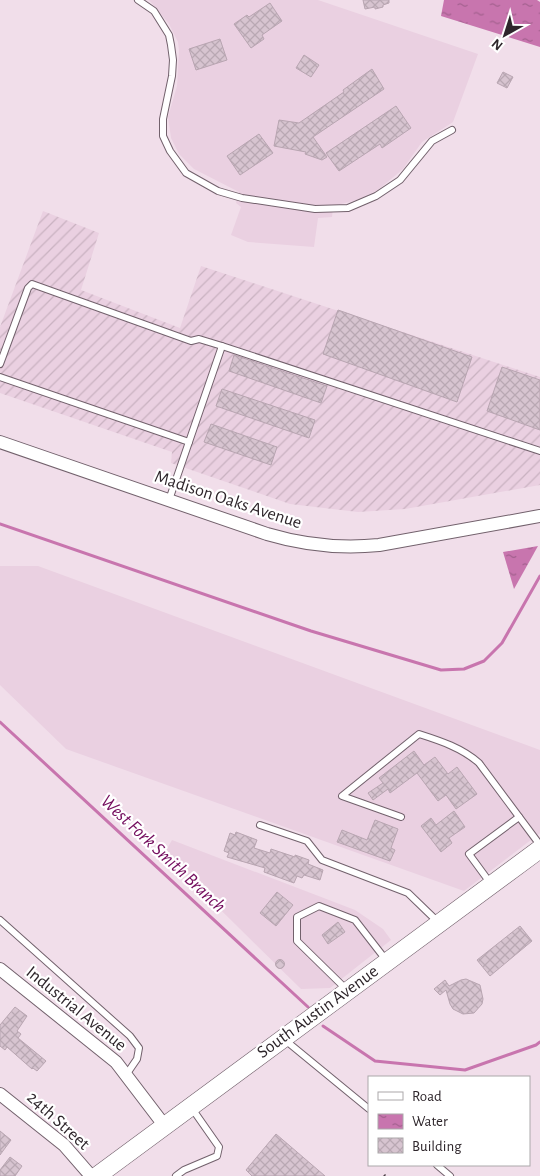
<svg xmlns="http://www.w3.org/2000/svg" width="540" height="1176" viewBox="0 0 540 1176" font-family="'Alegreya Sans',sans-serif">
  <style>
    .built { fill: #ead0e1 }
    .industrial { fill: url(#industrial-furrows) }
    .water { fill: url(#water-ripples) }
    .lines { fill: none; stroke-linecap: round; stroke-linejoin: round }
    .stream { stroke: #c875ae; stroke-width: 3 }
    .building { fill: url(#building-cross-hatch); stroke: #b8a5b1 }
    .service-casing { stroke: #72616c; stroke-width: 8 }
    .minor-casing { stroke: #72616c; stroke-width: 14 }
    .secondary-casing { stroke: #72616c; stroke-width: 19 }
    .service { stroke: #fff; stroke-width: 6 }
    .minor { stroke: #fff; stroke-width: 12 }
    .secondary { stroke: #fff; stroke-width: 18 }
    .rail { stroke: #4b4147; stroke-width: 3; stroke-dasharray: 6 6; stroke-linecap: butt }
    .labels { text-anchor: middle; dominant-baseline: central; stroke-width: 4.5; stroke-linejoin: round; paint-order: stroke }
    .street-label { font-size: 18px; fill: #2e262b; stroke: #fff }
    .water-label { font-size: 19px; font-style: italic; fill: #730c5d; stroke: #fff }
  </style>
  <defs>
    <pattern id="industrial-furrows" width="10" height="10" patternUnits="userSpaceOnUse" patternTransform="scale(1.25)"><rect width="10" height="10" fill="#ead0e1"/><path d="M-1 1l2-2M0 10L10 0M9 11l2-2" fill="none" stroke="#c9b2c1"/></pattern>
    <pattern id="water-ripples" width="26" height="14" patternUnits="userSpaceOnUse" patternTransform="scale(1.25)"><rect width="26" height="14" fill="#c875ae"/><path d="M2 4q2-2 4 0t4 0M15 11q2-2 4 0t4 0" fill="none" stroke="#a3608e"/></pattern>
    <pattern id="building-cross-hatch" width="8" height="8" patternUnits="userSpaceOnUse" patternTransform="scale(1.25)"><rect width="8" height="8" fill="#d7c4d0"/><path d="M0 0l8 8M0 8l8-8" fill="none" stroke="#b9a8b3"/></pattern>
  </defs>
  <rect width="100%" height="100%" fill="#f1deea"/>
  <g class="built">
    <polygon points="149,0 318,0 478,54 453,122 422,142 403,169 378,190 357,200 333,206 332,217 318,218 314,247 248,242 231,235 241,207 236,203 239,192 194,169 179,154 171,138 168,117 177,86 179,50 178,42 169,24"/>
    <polygon points="0,566 38,566 540,750 540,833 464,891 66,749 0,685"/>
    <polygon points="172,840 355,910 383,929 391,940 330,988 301,989 164,854"/>
  </g>
  <polygon class="industrial" points="43,211 99,233 81,290 180,328 201,266 540,377 540,485 405,509 358,512 290,504 171,463 172,452 0,393 0,327"/>
  <g class="water">
    <polygon points="444,0 537,0 540,2 540,47 441,16"/>
    <polygon points="538,546 514,589 503,552"/>
  </g>
  <g class="lines">
    <g class="stream">
      <polyline points="0,524 311,631 441,670 464,669 484,661 502,643 540,576"/>
      <polyline points="0,722 308,1007"/>
      <polyline points="323,1026 375,1061 465,1070 536,1045 540,1042"/>
    </g>
  </g>
  <g class="building">
    <polygon points="363,0 389,0 389,3 383,5 383,7 375,9 375,7 365,9"/>
    <polygon points="270,3 282,21 262,35 264,39 251,48 234,24 247,15 249,17"/>
    <polygon points="220,39 227,60 196,70 189,49"/>
    <polygon points="304,55 319,65 311,77 296,68"/>
    <polygon points="372,69 384,89 313,137 327,157 322,160 305,154 306,152 274,146 279,120 299,123 344,92 343,90"/>
    <polygon points="503,72 513,77 507,88 497,83"/>
    <polygon points="396,106 411,128 382,148 380,144 339,171 326,153"/>
    <polygon points="259,134 273,153 240,175 227,156"/>
    <polygon points="338,310 472,357 457,402 323,354"/>
    <polygon points="234,355 327,386 321,403 229,371"/>
    <polygon points="502,367 540,380 540,430 487,411"/>
    <polygon points="222,389 315,420 309,438 216,406"/>
    <polygon points="211,424 277,447 271,465 204,442"/>
    <polygon points="414,751 424,765 435,757 448,774 457,767 477,794 456,809 446,795 438,801 417,773 390,793 388,789 373,800 368,793 383,783 379,778"/>
    <polygon points="454,811 465,827 449,838 452,843 441,852 421,826 431,818 436,825"/>
    <polygon points="375,820 398,829 391,848 395,850 390,861 337,842 342,830 367,840"/>
    <polygon points="236,832 257,840 254,848 270,853 271,849 295,857 295,855 309,860 308,864 323,870 320,880 304,875 302,878 297,876 294,883 264,872 265,868 227,857 229,853 224,851 230,833 235,835"/>
    <polygon points="277,892 293,905 276,926 260,913"/>
    <polygon points="338,922 345,932 328,944 322,935"/>
    <polygon points="520,926 532,941 490,976 477,960"/>
    <circle cx="280" cy="964" r="4.5"/>
    <polygon points="466,979 480,985 483,999 482,1004 474,1013 463,1014 453,1009 450,1004 446,990 440,995 434,989 445,980 449,986 461,980"/>
    <polygon points="15,1007 27,1016 17,1031 21,1034 18,1038 46,1061 37,1071 33,1068 32,1069 7,1047 5,1050 0,1046 0,1025"/>
    <polygon points="0,1131 11,1140 0,1155"/>
    <polygon points="276,1134 325,1176 252,1176 246,1170"/>
    <polygon points="10,1157 22,1166 15,1176 0,1176 0,1170"/>
  </g>
  <g class="lines">
    <g class="service-casing">
      <g id="service">
        <polyline points="138,0 154,11 169,35 171,45 173,60 172,76 163,119 163,136 170,151 186,173 218,191 242,198 315,209 348,208 376,196 400,180 432,141 452,130"/>
        <polyline points="0,364 28,288 32,284 191,341 199,339 222,346"/>
        <polyline points="0,377 189,442"/>
        <polyline points="169,500 222,346 540,451"/>
        <path d="M401,817L342,796L419,734C441,741 462,748 479,763L540,845"/>
        <polyline points="260,825 307,841 322,860 408,893 438,922"/>
        <polyline points="491,884 469,854 519,817"/>
        <polyline points="0,920 130,1036 139,1048 137,1059 126,1075"/>
        <polyline points="347,990 297,941 297,917 319,906 355,920 386,960"/>
        <polyline points="285,1040 369,1109"/>
        <polyline points="437,1165 450,1176"/>
        <polyline points="176,1176 184,1170 217,1156 219,1147 191,1107"/>
      </g>
    </g>
    <g class="minor-casing">
      <g id="minor">
        <path d="M0,442L267,534C304,545 340,549 379,545L540,516"/>
        <polyline points="0,969 116,1062 164,1125"/>
        <polyline points="0,1094 64,1145 91,1176"/>
      </g>
    </g>
    <g class="secondary-casing">
      <polyline id="secondary" points="97,1176 540,849"/>
    </g>
    <use href="#service" class="service"/>
    <use href="#minor" class="minor"/>
    <use href="#secondary" class="secondary"/>
    <polyline class="rail" points="384,1175 385,1176"/>
  </g>
  <g class="labels">
    <g class="street-label">
      <text transform="translate(228 500) rotate(18)">Madison Oaks Avenue</text>
      <text transform="translate(76 1009) rotate(39)">Industrial Avenue</text>
      <text transform="translate(318 1012) rotate(-36)">South Austin Avenue</text>
      <text transform="translate(58 1121) rotate(42)">24th Street</text>
    </g>
    <g class="water-label">
      <text transform="translate(163 854) rotate(43)">West Fork Smith Branch</text>
    </g>
  </g>
  <rect x="368" y="1076" width="162" height="90" fill="#ffffff" stroke="#aba8aa"/>
  <rect x="378" y="1092" width="25" height="8" fill="#ffffff" stroke="#aba8aa"/>
  <text x="412" y="1101" font-size="15" fill="#2e262b">Road</text>
  <rect x="378" y="1114" width="25" height="15" fill="url(#water-ripples)" stroke="#aba8aa"/>
  <text x="412" y="1126" font-size="15" fill="#2e262b">Water</text>
  <rect x="378" y="1138" width="25" height="15" fill="url(#building-cross-hatch)" stroke="#aba8aa"/>
  <text x="412" y="1151" font-size="15" fill="#2e262b">Building</text>
  <g transform="translate(505 35) rotate(219)" stroke="#ffffff" stroke-width="4" paint-order="stroke">
  <path d="M0-4L9 19L0 12L-9 19Z" fill="#2e262b"/>
  <text y="-8" font-size="14" font-weight="bold" text-anchor="middle" fill="#2e262b">N</text>
  </g>
</svg>
